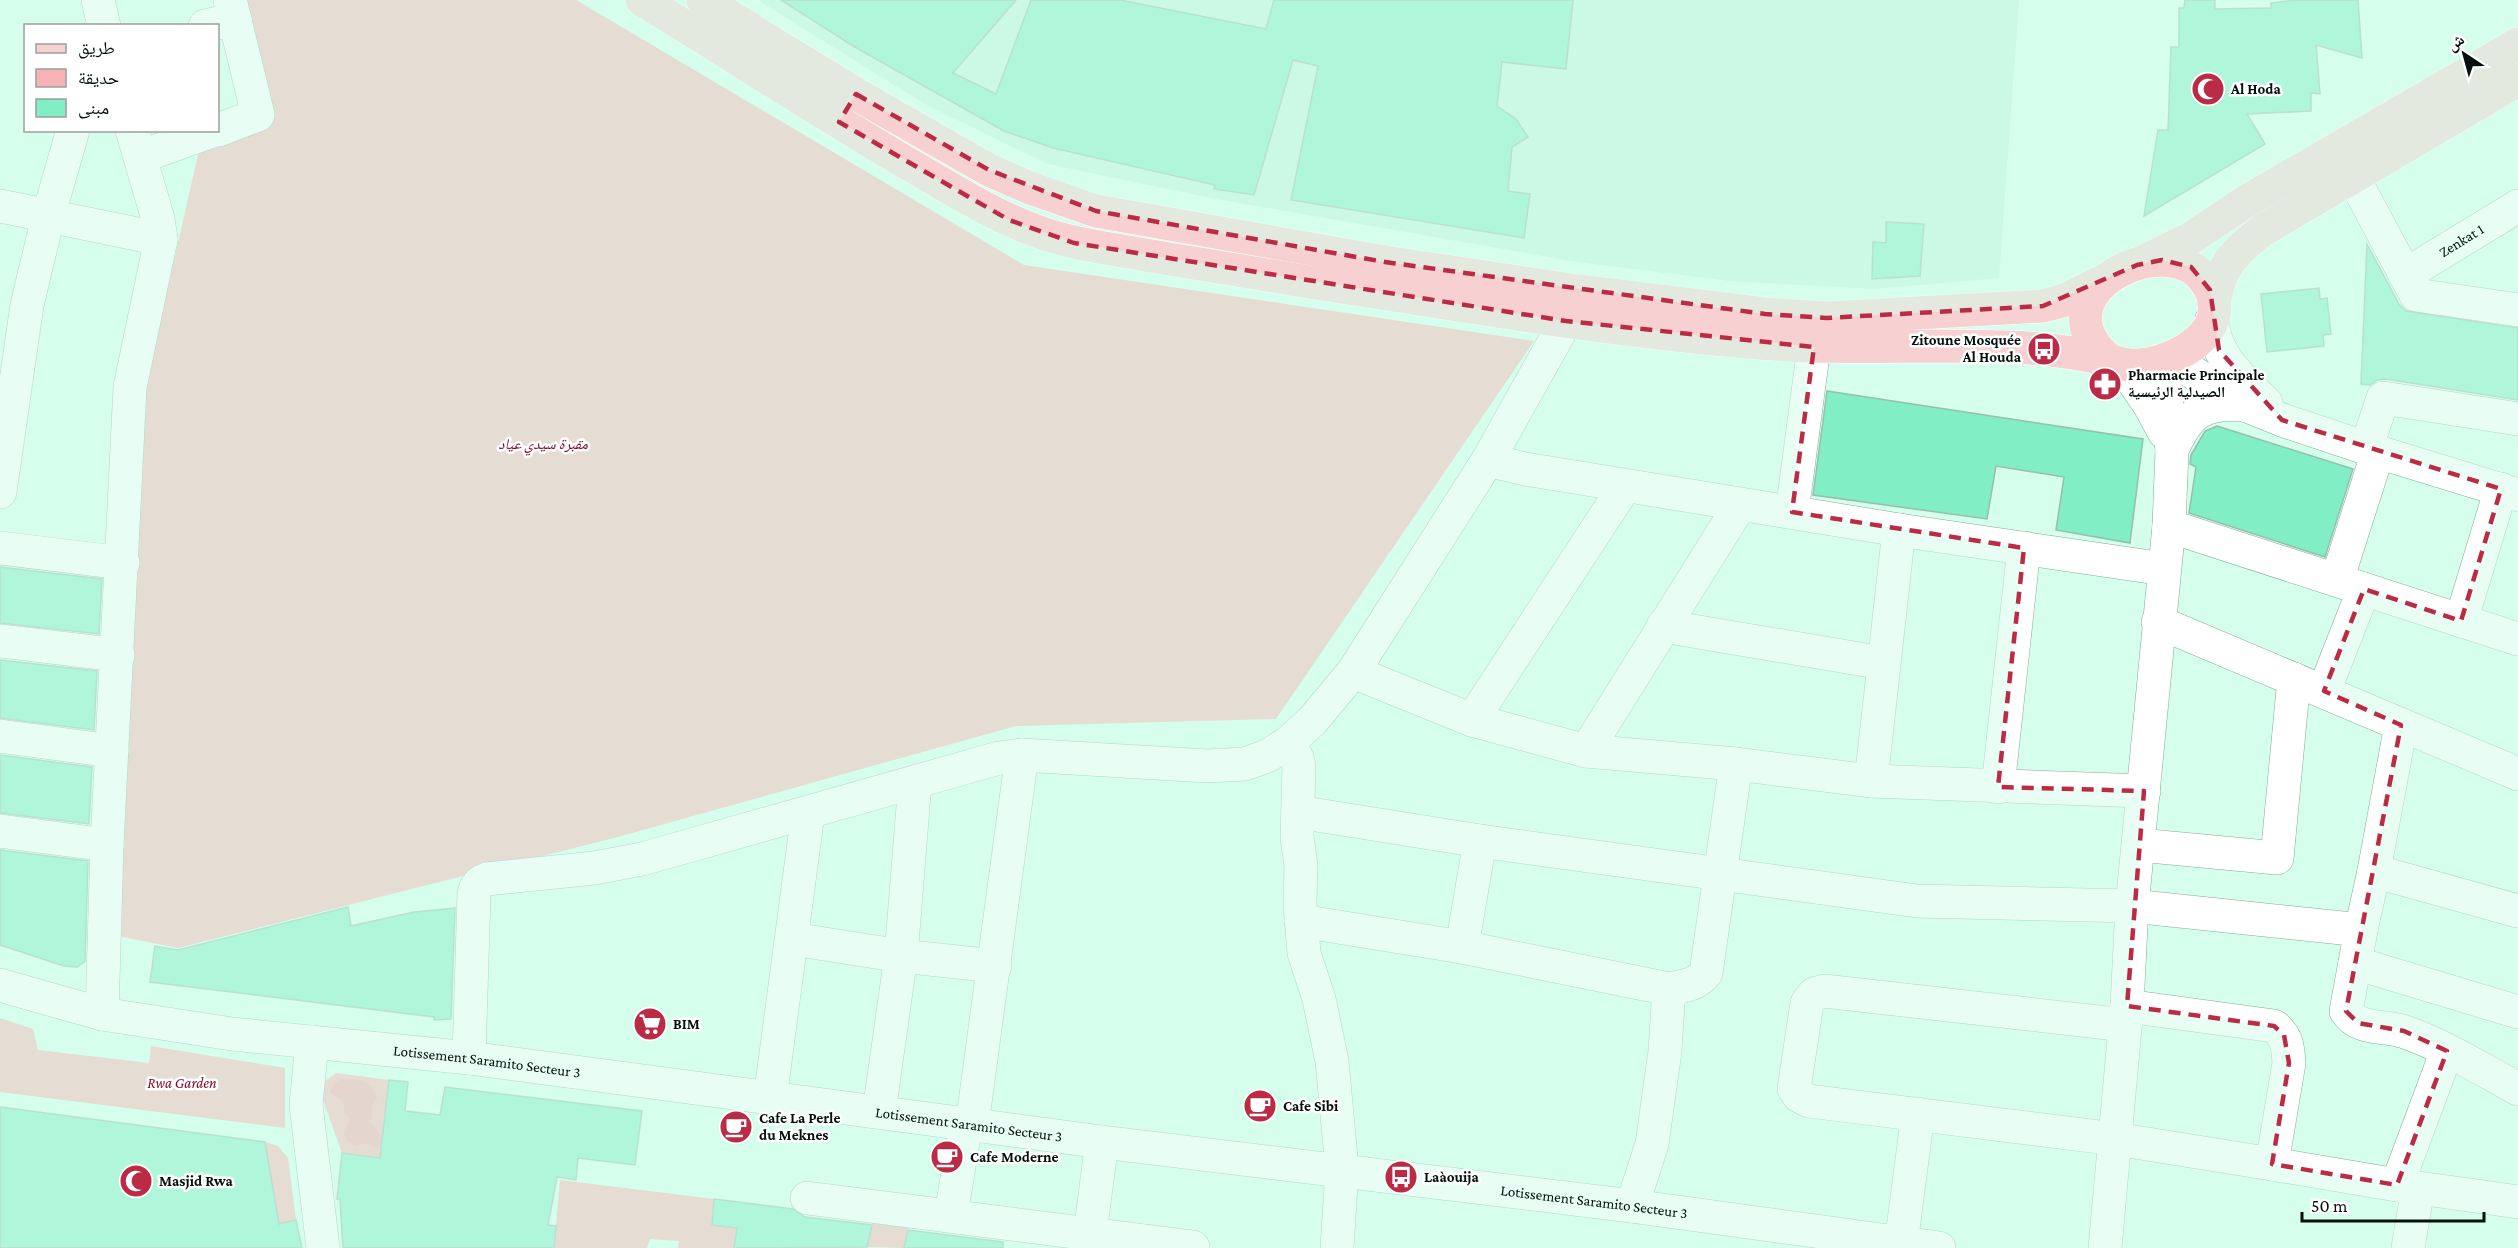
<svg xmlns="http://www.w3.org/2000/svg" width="2518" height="1248" viewBox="0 0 2518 1248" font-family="'Crimson Pro','Noto Naskh Arabic',serif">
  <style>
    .built { fill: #c2f2de }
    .green { fill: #f8b3b6 }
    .forest { fill: #f5a7aa }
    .building { fill: #81eec5; stroke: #97beae; stroke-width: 1.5 }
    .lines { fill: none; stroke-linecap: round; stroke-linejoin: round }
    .minor-casing { stroke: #85ab9b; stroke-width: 34 }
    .major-casing { stroke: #fff; stroke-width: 34 }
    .minor { stroke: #fff; stroke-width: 33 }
    .major { stroke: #f7d0d1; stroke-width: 33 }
    .marked { fill: none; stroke: #bc2b46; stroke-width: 4.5; stroke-dasharray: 12 8; stroke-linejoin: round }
    .labels { text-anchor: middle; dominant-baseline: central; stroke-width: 5; stroke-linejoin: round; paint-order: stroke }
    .poi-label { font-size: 15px; font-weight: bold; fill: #03100b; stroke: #fff; text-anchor: start }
    .street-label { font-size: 15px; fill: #03100b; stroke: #fff }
    .park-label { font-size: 15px; font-style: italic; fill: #7f0927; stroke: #fff }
  </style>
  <rect width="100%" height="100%" fill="#d6feec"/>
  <polygon class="built" points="758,0 2019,0 1999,278 1874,289 1730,281 1577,262 1211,198 1048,164 928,106"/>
  <g class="green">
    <polygon points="245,0 576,0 1024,265 1534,341 1276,719 1016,726 614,838 178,948 118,936 147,379 200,146 272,121"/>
    <polygon points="0,1018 33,1029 38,1050 149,1063 151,1046 285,1068 285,1128 0,1092"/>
    <polygon points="336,1073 389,1080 383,1128 400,1160 342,1153 323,1100 324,1082"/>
    <polygon points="265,1142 278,1146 288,1158 296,1220 279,1224"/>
    <polygon points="560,1180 714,1199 712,1225 737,1228 734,1248 678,1248 679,1241 650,1239 647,1248 554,1248"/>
    <polygon points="873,1219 909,1224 904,1248 867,1247"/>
  </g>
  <path class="forest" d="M341,1079C358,1080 373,1079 377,1099L372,1106V1118L368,1122L375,1126L380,1134L387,1133V1149L380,1146L378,1148L365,1143L355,1146L346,1140L344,1133L347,1125L351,1120L345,1114L343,1101L330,1093L333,1084Z"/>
  <g class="building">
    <polygon points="781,0 1016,0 953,73 996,94 1031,0 1120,0 1266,29 1274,0 1573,0 1566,69 1502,62 1497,106 1516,119 1528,137 1512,147 1508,191 1530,194 1524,238 1291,200 1318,66 1293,60 1254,195 1214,189 1215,185 1053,148 1004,131 853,46"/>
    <polygon points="2185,0 2215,0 2215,9 2271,8 2271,3 2297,0 2358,0 2362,58 2316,45 2320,94 2311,93 2311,111 2247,114 2265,144 2144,216 2158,130 2168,130 2171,47 2179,47 2179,8 2184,8"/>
    <polygon points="1886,222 1924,224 1920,276 1872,279 1873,242 1886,243"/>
    <polygon points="2367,244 2399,304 2406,311 2518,328 2518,400 2386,379 2377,380 2370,385 2361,384"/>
    <polygon points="2319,288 2320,299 2327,298 2331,334 2323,335 2324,346 2267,352 2261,294"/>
    <polygon points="1827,391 2143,439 2130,543 2056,530 2064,477 1996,466 1987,519 1813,495"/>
    <polygon points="2217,426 2353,469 2325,557 2189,513 2196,467 2190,464 2191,455 2205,431"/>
    <polygon points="0,567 102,579 99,634 0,623"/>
    <polygon points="0,660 97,671 94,730 0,718"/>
    <polygon points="0,755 92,767 89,824 0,813"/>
    <polygon points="0,850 88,861 85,961 77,967 64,966 0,945"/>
    <polygon points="348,907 351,926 414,912 455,908 451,1019 434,1020 434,1017 150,982 155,946 178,950"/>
    <polygon points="389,1080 408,1082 405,1111 440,1115 445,1087 642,1111 635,1165 578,1158 576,1180 557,1177 548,1225 556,1226 554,1248 343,1248 340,1199 337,1199 342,1153 380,1158"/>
    <polygon points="0,1107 265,1142 279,1224 296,1220 302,1248 0,1248"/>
    <polygon points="714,1199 793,1209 805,1217 872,1225 867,1247 734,1248 737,1228 712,1225"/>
    <polygon points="908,1230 1003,1242 1003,1248 904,1248"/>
  </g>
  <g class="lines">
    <g class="minor-casing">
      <g id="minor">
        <polyline points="98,0 104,26"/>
        <polyline points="205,26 235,19"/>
        <polyline points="218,130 258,115 230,0"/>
        <polyline points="140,157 215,130"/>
        <polyline points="2353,177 2416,295 2518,310"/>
        <polyline points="0,206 161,239"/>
        <path id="s1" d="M2405,275L2518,206"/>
        <path d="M2212,319C2214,356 2241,378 2266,403"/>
        <polyline points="2170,358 2245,405 2282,420 2378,452 2518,495"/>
        <polyline points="2122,365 2150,406 2164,432"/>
        <polyline points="2366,449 2383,398 2518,419"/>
        <path d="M2172,450C2189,411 2204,402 2245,405"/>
        <polyline points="1488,460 1566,321 1577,295"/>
        <polyline points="1625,486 1472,720 1586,751 1736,764 1871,781 2144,791"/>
        <polyline points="0,492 27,305 48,217 73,130"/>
        <polyline points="1792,512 1814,347"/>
        <polyline points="2169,526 2518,639"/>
        <polyline points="0,548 123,563"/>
        <polyline points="2337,580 2378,452"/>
        <polyline points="2461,621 2501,489"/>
        <polyline points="2158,622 2518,774"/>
        <polyline points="1663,626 1883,663"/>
        <polyline points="0,641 118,655"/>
        <polyline points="1353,672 1472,720"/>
        <polyline points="2324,691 2364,589"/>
        <polyline points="0,736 112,751"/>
        <polyline points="1288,743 1297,758 1299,766 1297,837 1301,865 1300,904 1304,953 1319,999 1332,1061 1342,1169 1337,1248"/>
        <polyline points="1586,751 1740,505"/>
        <polyline points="1871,781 1899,530"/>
        <polyline points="1998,787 2024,548"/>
        <path d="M1298,812L1480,841L1917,901L2132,906L2361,930L2346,1011C2358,1031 2386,1025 2405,1032C2445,1046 2481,1069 2518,1089"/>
        <polyline points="0,831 107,845"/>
        <polyline points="2139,845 2277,858 2294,679"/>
        <polyline points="2374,871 2401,725"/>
        <path d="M1301,921L1462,947L1669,989C1684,986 1696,985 1706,973L1736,764"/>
        <polyline points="2361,930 2374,871 2518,911"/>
        <polyline points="793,939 901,956 995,966"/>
        <polyline points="1462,947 1480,841"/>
        <polyline points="2355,963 2518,1012"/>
        <path id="s2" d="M0,985L102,1014L232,1034L469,1058L1102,1142L1632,1206L1939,1248"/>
        <polyline points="102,1014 107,845 130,387 161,239 158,219 132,130"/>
        <path d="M2125,1025L1824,991L1814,994L1807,1003L1794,1089L1799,1096L1809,1101L2116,1139L2272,1164L2289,1063C2288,1046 2287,1037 2274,1026L2127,1006"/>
        <polyline points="312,1042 306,1105 323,1248"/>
        <path d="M469,1058L474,894C476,885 479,882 487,879L594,868L642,859L999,758L1022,755L1207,766L1245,764L1267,756L1288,743L1313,720L1353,672L1488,460L1525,469L1899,530L2164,569"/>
        <polyline points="770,1099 808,813"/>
        <polyline points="879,1112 901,956 915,782"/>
        <polyline points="972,1125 1022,755"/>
        <polyline points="2272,1164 2397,1185 2518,1202"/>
        <polyline points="2397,1185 2447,1051"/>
        <polyline points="807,1198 1193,1247"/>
        <polyline points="1632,1206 1652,1144 1665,1051 1669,989"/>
        <polyline points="951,1215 966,1123"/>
        <polyline points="1090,1233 1102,1142"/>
        <polyline points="1901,1244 1918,1114"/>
        <polyline points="2105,1248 2127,1006 2132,906 2169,526 2172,450 2162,361"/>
        <polyline points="2408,1248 2418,1188"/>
      </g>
    </g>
    <g class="major-casing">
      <g id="major">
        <path d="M642,0C729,53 815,109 903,161C947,186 991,215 1039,232C1075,245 1114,249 1151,256C1202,264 1252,273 1303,281C1454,304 1606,331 1759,343C1842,350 1925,344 2008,347C2040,348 2072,352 2103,359C2116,361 2126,367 2140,365C2182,361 2240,325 2203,278C2162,227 2034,295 2108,359"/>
        <polyline points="703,0 856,94 989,170 1030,188 1096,211 1385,262 1578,291 1765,314 1826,318 2043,306 2065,300 2101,282"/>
        <polyline points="2146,260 2191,238 2245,202 2518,44"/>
        <path d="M2214,305C2219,267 2233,253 2263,230L2518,80"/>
      </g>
    </g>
    <use href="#minor" class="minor"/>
    <use href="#major" class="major"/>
  </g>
  <path d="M0 0H2518V1248H0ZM856,94L989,170L1096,211L1385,262L1765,314L1826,318L2043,306L2137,265L2162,260L2191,267L2210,290L2219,350L2282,420L2501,489L2461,621L2364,589L2324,691L2401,725L2346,1011L2358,1023L2404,1031L2447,1051L2397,1185L2272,1164L2289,1063L2284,1035L2274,1026L2127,1006L2144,791L1998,787L2024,548L1792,512L1814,347L1566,321L1074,243L1009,220L839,122Z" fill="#d6feec" fill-opacity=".55" fill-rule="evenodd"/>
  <path class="marked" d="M856,94L989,170L1096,211L1385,262L1765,314L1826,318L2043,306L2137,265L2162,260L2191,267L2210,290L2219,350L2282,420L2501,489L2461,621L2364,589L2324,691L2401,725L2346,1011L2358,1023L2404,1031L2447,1051L2397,1185L2272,1164L2289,1063L2284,1035L2274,1026L2127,1006L2144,791L1998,787L2024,548L1792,512L1814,347L1566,321L1074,243L1009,220L839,122Z"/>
  <defs>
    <g id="mosque-disc" transform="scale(1.725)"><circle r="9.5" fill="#bc2b46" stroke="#fff"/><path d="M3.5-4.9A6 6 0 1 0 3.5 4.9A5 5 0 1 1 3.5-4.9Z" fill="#fff"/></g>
    <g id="bus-disc" transform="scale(1.725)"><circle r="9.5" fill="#bc2b46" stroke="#fff"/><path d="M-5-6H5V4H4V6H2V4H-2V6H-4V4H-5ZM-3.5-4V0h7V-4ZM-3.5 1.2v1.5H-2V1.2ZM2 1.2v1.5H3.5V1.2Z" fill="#fff"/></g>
    <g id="pharmacy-disc" transform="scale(1.725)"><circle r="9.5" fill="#bc2b46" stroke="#fff"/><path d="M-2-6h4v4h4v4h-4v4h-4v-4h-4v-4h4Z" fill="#fff"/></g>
    <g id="supermarket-disc" transform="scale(1.725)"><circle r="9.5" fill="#bc2b46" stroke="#fff"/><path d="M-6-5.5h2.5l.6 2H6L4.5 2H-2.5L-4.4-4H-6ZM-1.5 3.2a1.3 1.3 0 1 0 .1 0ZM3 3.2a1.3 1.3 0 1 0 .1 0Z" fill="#fff"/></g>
    <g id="cafe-disc" transform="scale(1.725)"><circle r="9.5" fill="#bc2b46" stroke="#fff"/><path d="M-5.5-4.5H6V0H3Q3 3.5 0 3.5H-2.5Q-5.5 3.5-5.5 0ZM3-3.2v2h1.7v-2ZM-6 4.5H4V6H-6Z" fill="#fff"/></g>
  </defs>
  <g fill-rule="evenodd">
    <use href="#mosque-disc" x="2208" y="89"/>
    <use href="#bus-disc" x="2044" y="349"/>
    <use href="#pharmacy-disc" x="2105" y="384"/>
    <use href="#supermarket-disc" x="650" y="1024"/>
    <use href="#cafe-disc" x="1260" y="1106"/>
    <use href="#cafe-disc" x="736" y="1127"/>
    <use href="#cafe-disc" x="947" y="1157"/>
    <use href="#bus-disc" x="1401" y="1177"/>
    <use href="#mosque-disc" x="136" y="1181"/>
  </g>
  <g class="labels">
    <g class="poi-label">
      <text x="2231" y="89">Al Hoda</text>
      <text x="2021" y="340" text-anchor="end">Zitoune Mosquée<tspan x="2021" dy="17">Al Houda</tspan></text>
      <text x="2128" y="375">Pharmacie Principale<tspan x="2128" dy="17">الصيدلية الرئيسية</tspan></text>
      <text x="673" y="1024">BIM</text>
      <text x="1283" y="1106">Cafe Sibi</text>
      <text x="759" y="1118">Cafe La Perle<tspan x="759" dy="17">du Meknes</tspan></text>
      <text x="970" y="1157">Cafe Moderne</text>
      <text x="1424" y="1177">Laàouija</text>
      <text x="159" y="1181">Masjid Rwa</text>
    </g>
    <g class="street-label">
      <text stroke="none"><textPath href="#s1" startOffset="66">Zenkat 1</textPath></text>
      <text stroke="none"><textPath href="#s2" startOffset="494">Lotissement Saramito Secteur 3</textPath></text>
      <text stroke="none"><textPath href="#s2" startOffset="980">Lotissement Saramito Secteur 3</textPath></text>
      <text stroke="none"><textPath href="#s2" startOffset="1610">Lotissement Saramito Secteur 3</textPath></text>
    </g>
    <g class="park-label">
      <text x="543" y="444">مقبرة سيدي عياد</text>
      <text x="182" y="1083">Rwa Garden</text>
    </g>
  </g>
  <rect x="24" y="24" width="195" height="108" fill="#ffffff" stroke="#9a9f9d" stroke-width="1.5"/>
  <rect x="36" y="44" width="30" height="9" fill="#f7d0d1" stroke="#9a9f9d" stroke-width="1.5"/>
  <text x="78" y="54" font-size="18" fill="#03100b">طريق</text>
  <rect x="36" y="69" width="30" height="18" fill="#f8b3b6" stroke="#9a9f9d" stroke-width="1.5"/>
  <text x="78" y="84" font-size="18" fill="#03100b">حديقة</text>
  <rect x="36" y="99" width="30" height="18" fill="#81eec5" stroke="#9a9f9d" stroke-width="1.5"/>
  <text x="78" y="114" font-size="18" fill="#03100b">مبنى</text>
  <g transform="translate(2464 54) rotate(324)" stroke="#ffffff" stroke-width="4.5" paint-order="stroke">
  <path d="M0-4.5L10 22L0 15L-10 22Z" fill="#03100b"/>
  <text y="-9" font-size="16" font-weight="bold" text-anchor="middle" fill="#03100b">ش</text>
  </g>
  <path d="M2302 1212v9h182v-9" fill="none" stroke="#03100b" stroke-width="3"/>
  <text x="2311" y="1212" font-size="18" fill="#03100b" stroke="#ffffff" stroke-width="4.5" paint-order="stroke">50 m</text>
</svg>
